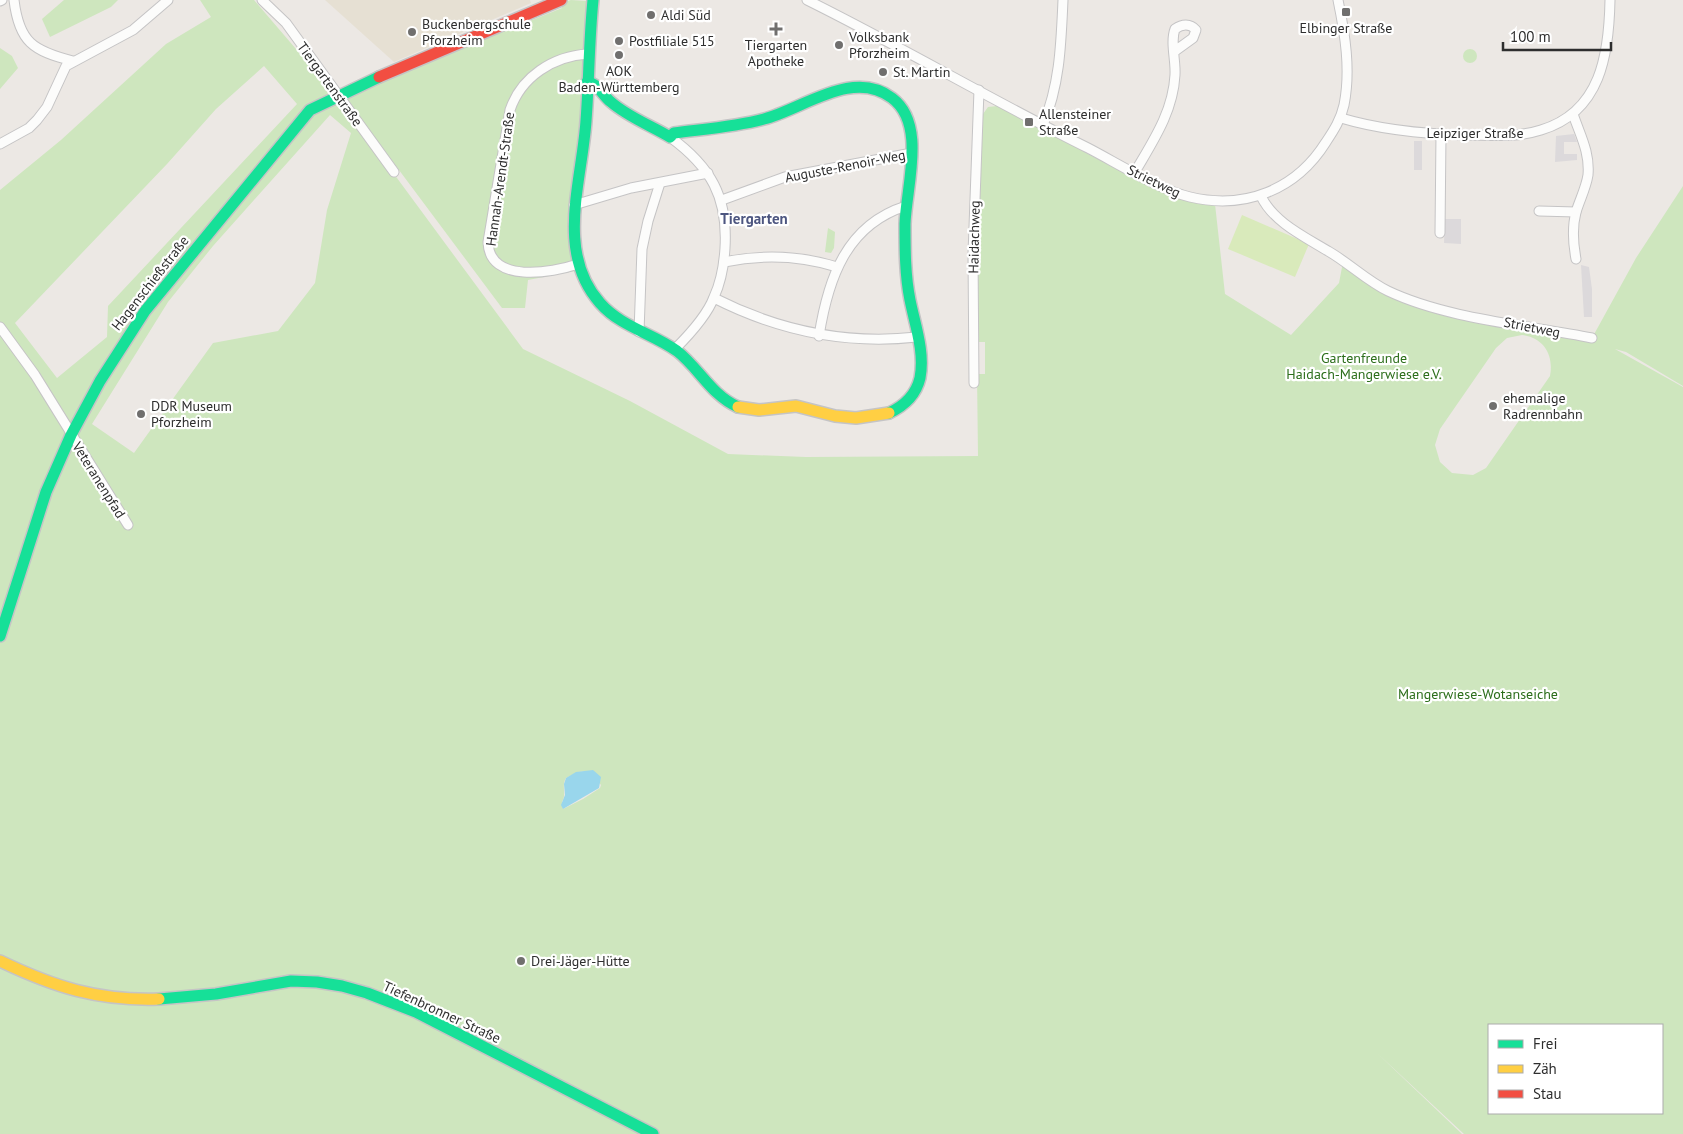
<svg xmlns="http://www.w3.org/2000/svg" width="1683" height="1134" viewBox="0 0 1683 1134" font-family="'PT Sans',sans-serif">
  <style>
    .industrial { fill: #dcd9db }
    .education { fill: #e6e0d3 }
    .green { fill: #cee6be; fill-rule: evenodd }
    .pitch { fill: #d9eabb }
    .water { fill: #99d6ec }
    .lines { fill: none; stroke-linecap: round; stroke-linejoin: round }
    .street-casing { stroke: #c5c4c5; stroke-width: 11 }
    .fast-casing { stroke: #c5c4c5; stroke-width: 14 }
    .slow-casing { stroke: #c5c4c5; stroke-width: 14 }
    .jam-casing { stroke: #c5c4c5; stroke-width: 14 }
    .street { stroke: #fcfcfb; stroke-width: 9 }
    .fast { stroke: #16e098; stroke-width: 11 }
    .slow { stroke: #ffcf43; stroke-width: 11 }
    .jam { stroke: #f24e42; stroke-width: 11 }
    .poi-dot { fill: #706f6e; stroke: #fff; stroke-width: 2 }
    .labels { text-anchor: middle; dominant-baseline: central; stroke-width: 4.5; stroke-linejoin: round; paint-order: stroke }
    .poi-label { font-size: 14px; fill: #2e2e2e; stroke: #fff; text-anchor: start }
    .street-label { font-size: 14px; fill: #2e2e2e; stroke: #fff }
    .park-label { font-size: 14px; fill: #2c6e1b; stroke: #fff }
    .neighbourhood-label { font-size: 15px; font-weight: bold; fill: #4d5680; stroke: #fff }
  </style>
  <rect width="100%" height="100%" fill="#ece8e4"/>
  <g class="industrial">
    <polygon points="1574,134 1577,142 1564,142 1564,154 1577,154 1577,160 1555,162 1556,136"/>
    <rect x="1414" y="141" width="8" height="29"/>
    <polygon points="1445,219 1461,219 1461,244 1444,243"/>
    <polygon points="1581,265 1589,267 1592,289 1592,317 1584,317"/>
  </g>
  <polygon class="education" points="325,0 530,0 531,3 394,62"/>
  <g class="green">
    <polygon points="64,0 118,0 111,7 50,37 42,19"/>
    <path d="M200,0H254L338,98L523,349L630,401L728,454L806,457L978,456L977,374H985V342H978V254L983,114L988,107L997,106L1132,177L1215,204L1225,294L1291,335L1339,283L1343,262L1412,302L1592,338L1636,258L1683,186V386L1626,352L1615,349L1683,387V1134H1464L1377,1053L1462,1134H0V190L61,140L166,44L211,17ZM264,66L297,104L108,306L107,337L57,378L15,323L167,164L216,109ZM330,115L351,133L327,210L315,283L278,331L213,343L134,453L92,424L168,302L213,246ZM1522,335C1544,338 1554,355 1550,376L1486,468L1473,475L1452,473L1440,462L1435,445L1440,429L1496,348L1507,338ZM589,771L601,785L600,788L583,799L563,809L562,802C567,794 561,786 566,778L578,772ZM1489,1025H1662V1113H1489Z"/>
    <polygon points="571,0 587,1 589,10 572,254 575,271 528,280 525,308 502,308 346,99 507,24 510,29 562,8 561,3"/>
    <polygon points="0,48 12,56 18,68 0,89"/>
    <circle cx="1470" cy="56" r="7"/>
    <polygon points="828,228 835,232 834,248 831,253 825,252"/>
  </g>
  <polygon class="pitch" points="1242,215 1309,244 1295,277 1228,249"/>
  <polygon class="water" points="593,770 601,777 599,788 563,809 561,805 565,795 564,784 566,778 576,772"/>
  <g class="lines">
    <g class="street-casing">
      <g id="street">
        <path d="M14,0C19,42 33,51 73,61"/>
        <polyline points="262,0 286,23 394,172"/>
        <path d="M807,0C902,47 993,101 1088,148C1117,163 1160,190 1190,197C1245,210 1296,190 1326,142C1334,130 1341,119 1344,105C1351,70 1345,34 1338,0"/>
        <polyline points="0,1 2,0"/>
        <path d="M1573,114C1580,135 1590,152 1588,175C1586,188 1580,199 1576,212C1572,227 1573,243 1576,259"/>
        <path d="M1341,118C1381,130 1423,134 1465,135C1490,135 1516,138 1541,130C1601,112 1609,54 1610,0"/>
        <path d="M1043,125C1060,84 1061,44 1063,0"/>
        <path d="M670,137C711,167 728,197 725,248C724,264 721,282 714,297C707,316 689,335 675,349"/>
        <polyline points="0,144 29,128 37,120 47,107 66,66 133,30 168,0"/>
        <path d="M1135,172C1153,141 1173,112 1175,75C1176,61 1170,42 1175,29C1182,24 1190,23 1196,30L1193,38L1175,51"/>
        <path d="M1261,196C1273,222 1305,237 1328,251C1349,263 1367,281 1388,291C1447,319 1527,325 1592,338"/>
        <polyline points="722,200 785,177 912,153"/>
        <polyline points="574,205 631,188 708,173"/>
        <polyline points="1539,211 1576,212"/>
        <polyline points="1440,233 1441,134"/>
        <path d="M724,262C763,254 799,255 837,267"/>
        <path d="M578,264C552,273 489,284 488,242L510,110C521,77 553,56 588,54"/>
        <path d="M714,298C779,331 845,345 917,337"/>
        <polyline points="0,327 35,375 128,525"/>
        <polyline points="639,332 642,249 648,221 660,183"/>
        <path d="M819,336C828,279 846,225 906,206"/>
        <polyline points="974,383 973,254 979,90"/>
      </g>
    </g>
    <g class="fast-casing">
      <g id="fast">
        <path d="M593,0C589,40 589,81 586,121C582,181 555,252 600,303C621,327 652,333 677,351C699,368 711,395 738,407"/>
        <path d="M587,82C599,84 602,95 611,102C628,117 650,125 670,137L674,133C704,129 734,127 764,119C803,109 853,68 892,98C927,124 906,187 905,224C905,249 905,275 910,300C915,325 925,352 920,378C916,395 904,406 889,413"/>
        <polyline points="0,636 46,492 71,435 100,381 145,311 310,110 379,77"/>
        <polyline points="159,999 216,994 291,981 317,982 342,986 367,993 416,1012 653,1134"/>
      </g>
    </g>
    <g class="slow-casing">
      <g id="slow">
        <polyline points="738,407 759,410 796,406 835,416 856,418 889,413"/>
        <path d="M0,961C54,987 98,1001 159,999"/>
      </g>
    </g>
    <g class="jam-casing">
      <polyline id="jam" points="379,77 561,0"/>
    </g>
    <use href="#street" class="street"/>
    <use href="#fast" class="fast"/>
    <use href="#slow" class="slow"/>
    <use href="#jam" class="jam"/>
  </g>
  <g class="poi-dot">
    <rect x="1341" y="7" width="10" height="10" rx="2.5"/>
    <circle cx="651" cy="15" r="5"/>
    <path d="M773.5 21.5h5v5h5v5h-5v5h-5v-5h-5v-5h5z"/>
    <circle cx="412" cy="32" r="5"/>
    <circle cx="619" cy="41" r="5"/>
    <circle cx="839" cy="45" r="5"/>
    <circle cx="619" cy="55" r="5"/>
    <circle cx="883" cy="72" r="5"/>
    <rect x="1024" y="117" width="10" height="10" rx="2.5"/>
    <circle cx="1493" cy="406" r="5"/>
    <circle cx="141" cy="414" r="5"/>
    <circle cx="521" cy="961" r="5"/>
  </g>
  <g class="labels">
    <g class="poi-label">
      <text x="661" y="15">Aldi Süd</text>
      <text x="422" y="24">Buckenbergschule<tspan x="422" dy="16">Pforzheim</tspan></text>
      <text x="1346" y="28" text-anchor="middle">Elbinger Straße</text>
      <text x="849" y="37">Volksbank<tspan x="849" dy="16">Pforzheim</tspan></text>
      <text x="629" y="41">Postfiliale 515</text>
      <text x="776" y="45" text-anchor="middle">Tiergarten<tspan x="776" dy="16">Apotheke</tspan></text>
      <text x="619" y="71" text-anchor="middle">AOK<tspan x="619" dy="16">Baden-Württemberg</tspan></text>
      <text x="893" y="72">St. Martin</text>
      <text x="1039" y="114">Allensteiner<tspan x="1039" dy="16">Straße</tspan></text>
      <text x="1503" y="398">ehemalige<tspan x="1503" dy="16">Radrennbahn</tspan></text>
      <text x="151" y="406">DDR Museum<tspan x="151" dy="16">Pforzheim</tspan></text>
      <text x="531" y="961">Drei-Jäger-Hütte</text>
    </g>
    <g class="street-label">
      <text transform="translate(330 84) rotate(54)">Tiergartenstraße</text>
      <text x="1475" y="133">Leipziger Straße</text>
      <text transform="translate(845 166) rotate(-11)">Auguste-Renoir-Weg</text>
      <text transform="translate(500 179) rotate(-82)">Hannah-Arendt-Straße</text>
      <text transform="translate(1154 181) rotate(26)">Strietweg</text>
      <text transform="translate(974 237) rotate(-89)">Haidachweg</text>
      <text transform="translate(150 283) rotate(-52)">Hagenschießstraße</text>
      <text transform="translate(1532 327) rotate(11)">Strietweg</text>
      <text transform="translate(99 480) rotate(58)">Veteranenpfad</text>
      <text transform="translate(442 1012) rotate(25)">Tiefenbronner Straße</text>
    </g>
    <g class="park-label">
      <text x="1364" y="358">Gartenfreunde<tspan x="1364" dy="16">Haidach-Mangerwiese e.V.</tspan></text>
      <text x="1478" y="694">Mangerwiese-Wotanseiche</text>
    </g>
    <g class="neighbourhood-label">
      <text x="754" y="218">Tiergarten</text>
    </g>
  </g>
  <rect x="1488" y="1024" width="175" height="90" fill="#ffffff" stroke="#ababab"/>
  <rect x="1498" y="1040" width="25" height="8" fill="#16e098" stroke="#ababab"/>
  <text x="1533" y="1049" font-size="15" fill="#2e2e2e">Frei</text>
  <rect x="1498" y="1065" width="25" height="8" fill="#ffcf43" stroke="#ababab"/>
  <text x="1533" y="1074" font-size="15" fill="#2e2e2e">Zäh</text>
  <rect x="1498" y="1090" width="25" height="8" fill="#f24e42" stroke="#ababab"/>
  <text x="1533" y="1099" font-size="15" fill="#2e2e2e">Stau</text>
  <path d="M1503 42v8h108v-8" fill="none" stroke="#2e2e2e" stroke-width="2.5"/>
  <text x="1510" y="42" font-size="15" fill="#2e2e2e" stroke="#ffffff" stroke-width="4" paint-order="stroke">100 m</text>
</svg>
